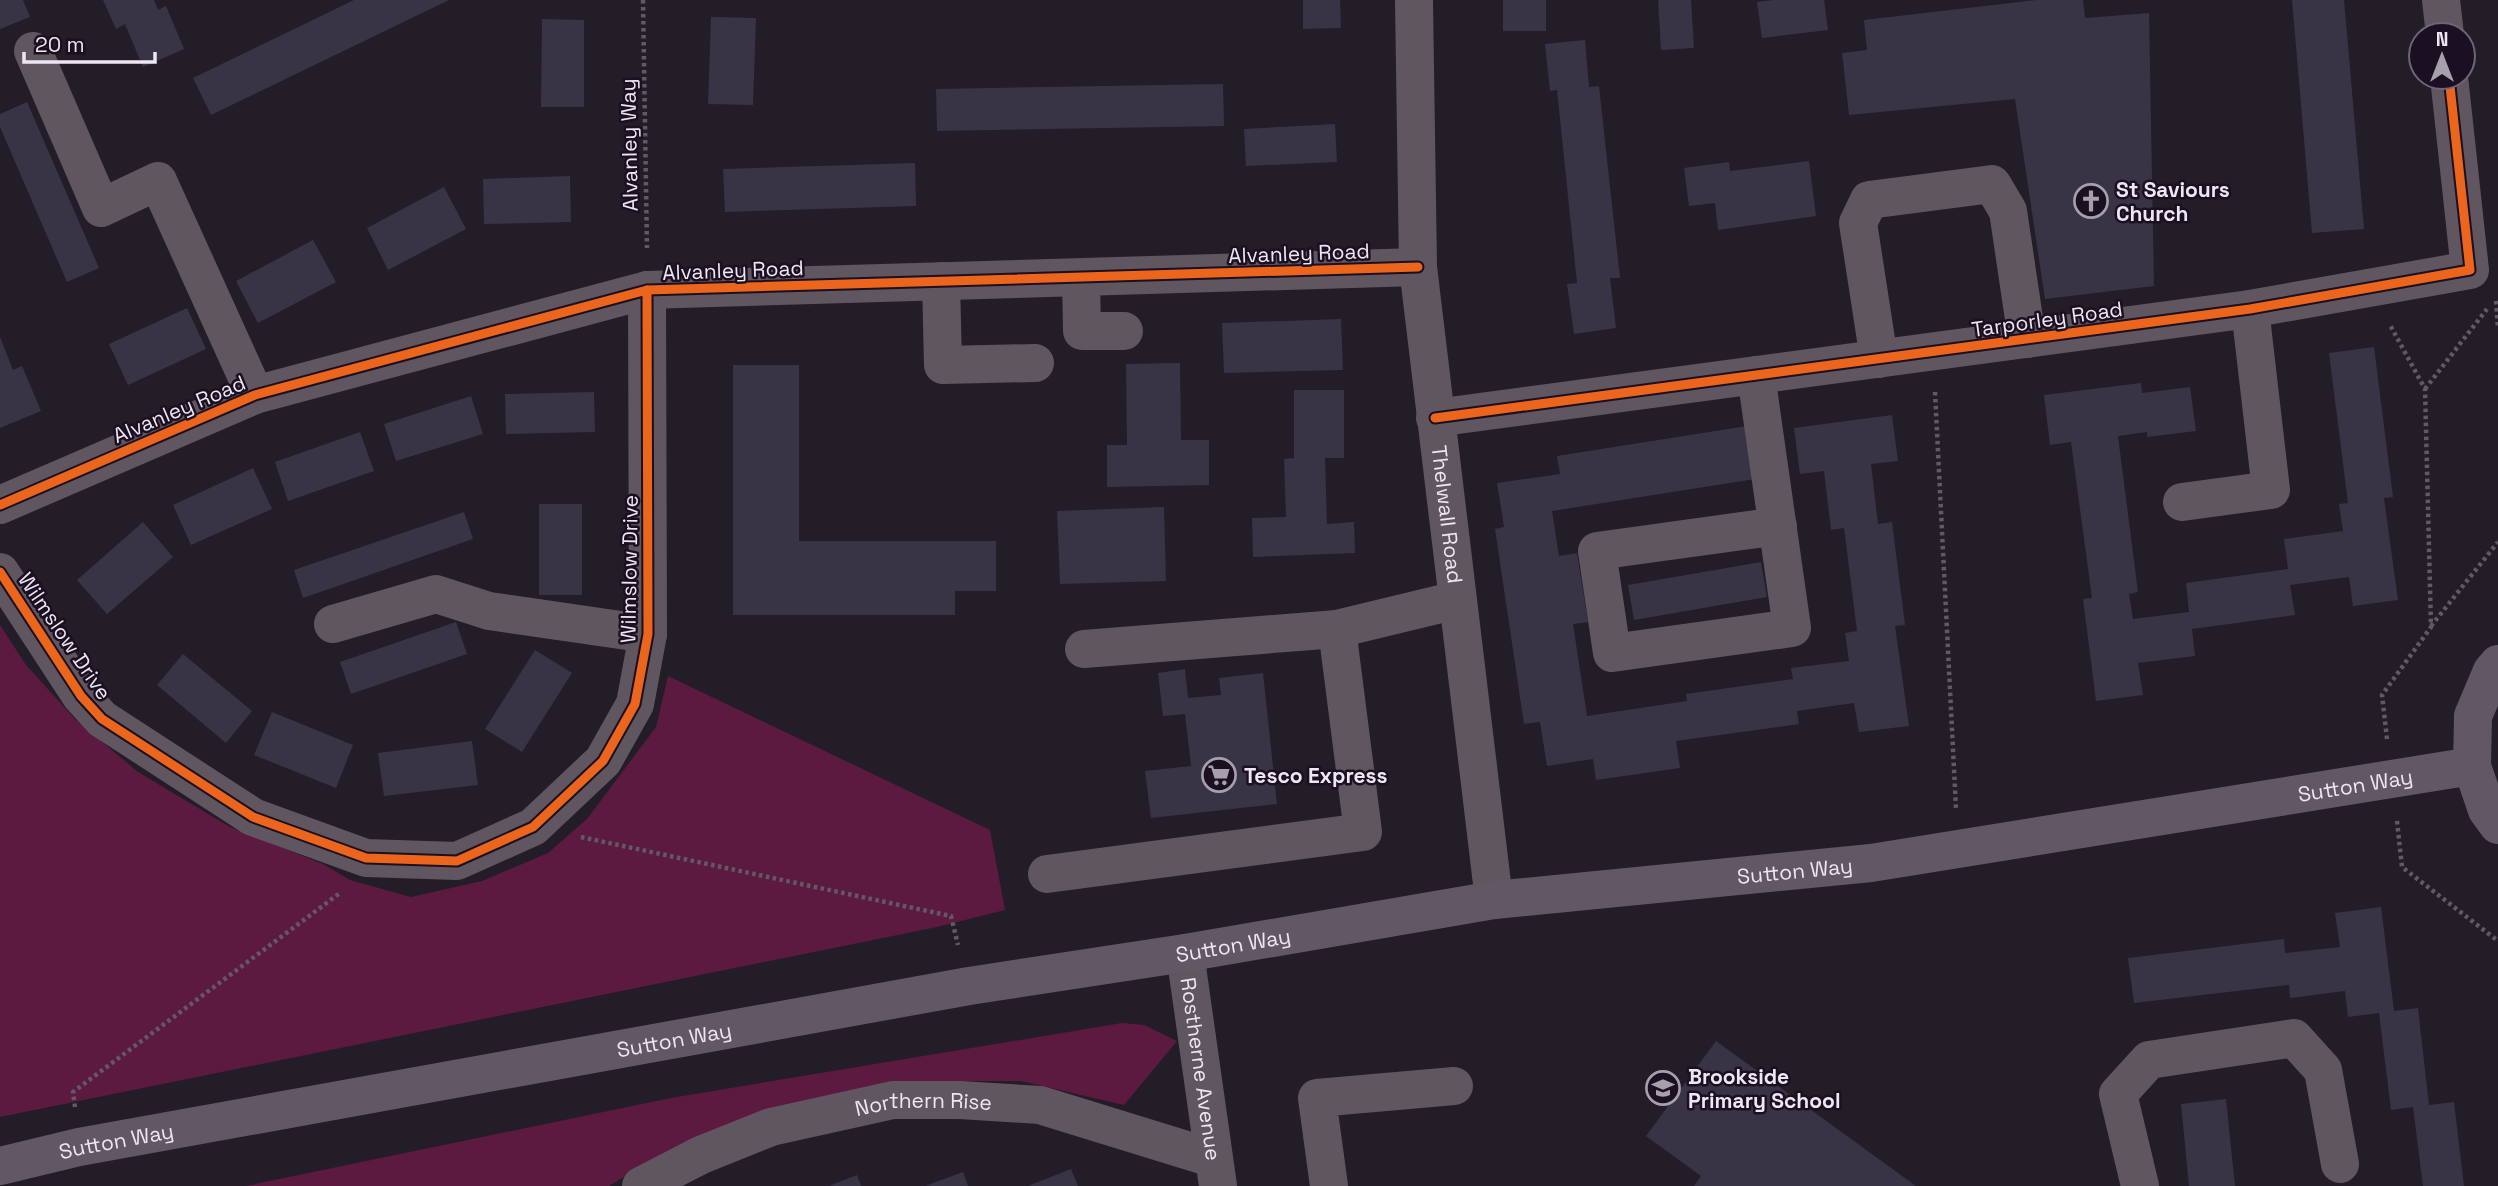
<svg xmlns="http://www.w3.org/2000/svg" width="2498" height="1186" viewBox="0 0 2498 1186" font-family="'Space Grotesk',sans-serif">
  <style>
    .green { fill: #5d1a41 }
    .building { fill: #393346 }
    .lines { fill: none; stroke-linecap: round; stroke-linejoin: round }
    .path { stroke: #615963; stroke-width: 4.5; stroke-dasharray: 3.5 3.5; stroke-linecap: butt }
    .minor { stroke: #5f5660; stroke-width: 38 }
    .major { stroke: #625764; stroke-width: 38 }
    .cycleway-casing { stroke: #1a1022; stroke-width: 13 }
    .cycleway { stroke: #eb651d; stroke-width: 9 }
    .labels { text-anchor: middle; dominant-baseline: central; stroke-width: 5; stroke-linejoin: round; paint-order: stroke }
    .street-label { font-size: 21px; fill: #ede6f3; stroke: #1a1022 }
    .poi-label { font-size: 21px; font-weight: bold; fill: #ede6f3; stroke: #1a1022; text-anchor: start }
  </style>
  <rect width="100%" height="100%" fill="#231d28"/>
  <g class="green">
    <polygon points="0,625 26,665 75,719 138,772 230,827 323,864 350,880 411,897 482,881 548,853 587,819 656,727 668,676 990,830 1005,910 937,927 0,1117"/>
    <polygon points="1122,1023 1144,1025 1177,1041 1124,1105 1021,1081 901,1081 650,1161 609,1186 246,1186 671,1098"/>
  </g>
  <g class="building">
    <polygon points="0,0 23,0 30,17 0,29"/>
    <polygon points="103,0 154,0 158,10 166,6 184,49 143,67 125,24 116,29"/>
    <polygon points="354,0 449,0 211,115 193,78"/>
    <polygon points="1303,0 1340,0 1341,28 1303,29"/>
    <rect x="1503" y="0" width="43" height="31"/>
    <polygon points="1658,0 1691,0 1694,48 1661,50"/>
    <polygon points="1773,0 1824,0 1828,30 1762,38 1757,2"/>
    <polygon points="2037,0 2083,0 2085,18 2149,13 2154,286 2045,299 2015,99 1849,115 1842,53 1867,50 1864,20"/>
    <polygon points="2292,0 2344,0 2364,229 2312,233"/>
    <polygon points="711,17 756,18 753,105 708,104"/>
    <polygon points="542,19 584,20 584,107 541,107"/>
    <polygon points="1585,40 1589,87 1599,86 1620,278 1610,278 1616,328 1574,334 1567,284 1577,283 1557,90 1550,91 1545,44"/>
    <polygon points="1223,84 1224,126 937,131 936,89"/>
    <polygon points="27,102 99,268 67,282 0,127 0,114"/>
    <polygon points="1335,124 1337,162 1246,166 1244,129"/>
    <polygon points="1809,161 1816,216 1718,230 1715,203 1689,206 1684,168 1729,162 1730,171"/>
    <polygon points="915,163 916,206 725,212 723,169"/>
    <polygon points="570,176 571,222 484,224 483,179"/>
    <polygon points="444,187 466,229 388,270 367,228"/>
    <polygon points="313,240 336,282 258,323 236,281"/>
    <polygon points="187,308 206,349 128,385 109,344"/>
    <polygon points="1341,319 1343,370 1224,373 1222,323"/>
    <polygon points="0,337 13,370 22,366 41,411 0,428"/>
    <polygon points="2374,347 2393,497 2384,498 2398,600 2353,606 2349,577 2290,585 2295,615 2192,629 2195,656 2138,663 2143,695 2096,701 2083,599 2092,598 2071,442 2050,445 2044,395 2141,383 2142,393 2190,387 2196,431 2147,437 2147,432 2118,436 2138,592 2129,594 2133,619 2189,612 2186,583 2288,569 2284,539 2343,531 2339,504 2348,503 2329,353"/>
    <polygon points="1180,363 1181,440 1209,440 1209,485 1107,487 1107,445 1127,445 1126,364"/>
    <polygon points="733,365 799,365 799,541 996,541 996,591 955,591 955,615 733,615"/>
    <polygon points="1294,390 1344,390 1344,458 1325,458 1327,524 1354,522 1355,553 1253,557 1252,518 1286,517 1284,459 1294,458"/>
    <polygon points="594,392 595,432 506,434 505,394"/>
    <polygon points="471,396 483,434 396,461 384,424"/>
    <polygon points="1892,415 1898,461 1871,464 1878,524 1892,522 1905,625 1895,626 1909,726 1859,732 1854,703 1797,711 1799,724 1676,741 1680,768 1596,780 1593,759 1547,766 1540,722 1524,724 1495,529 1504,527 1497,483 1560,474 1557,456 1747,426 1755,479 1552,511 1559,556 1577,553 1588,622 1573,624 1587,716 1687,701 1686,694 1793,679 1791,668 1849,661 1845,633 1857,631 1844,528 1831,530 1824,471 1800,474 1794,428"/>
    <polygon points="360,432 374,471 288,501 275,462"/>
    <polygon points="253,468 272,509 191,545 173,505"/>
    <rect x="539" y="504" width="43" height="91"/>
    <polygon points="1164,507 1166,581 1060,584 1057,511"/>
    <polygon points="464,512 473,539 303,598 294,570"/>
    <polygon points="143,522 173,557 107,614 77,580"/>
    <polygon points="1761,562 1767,597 1634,620 1628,585"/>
    <polygon points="456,622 467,654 351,694 340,662"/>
    <polygon points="535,650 572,673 522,752 485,729"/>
    <polygon points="183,654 252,711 226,743 157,685"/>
    <polygon points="1185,669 1188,698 1221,695 1219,678 1263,673 1277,804 1151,818 1145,771 1191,766 1185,714 1163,716 1158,673"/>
    <polygon points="272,712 353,745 336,788 254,755"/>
    <polygon points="472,741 478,785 384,796 378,753"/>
    <polygon points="2381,907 2394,1011 2418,1008 2429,1105 2454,1102 2464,1186 2423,1186 2413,1107 2391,1110 2379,1013 2348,1017 2345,991 2290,998 2289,985 2134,1003 2128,958 2284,939 2285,953 2340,947 2335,913"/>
    <polygon points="1716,1041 1916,1186 1694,1186 1701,1176 1646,1136"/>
    <polygon points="2226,1099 2235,1186 2189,1186 2181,1104"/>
    <polygon points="1071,1169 1078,1186 1028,1186"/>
    <polygon points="963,1172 968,1186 925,1186"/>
    <polygon points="857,1175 861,1186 829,1186"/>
  </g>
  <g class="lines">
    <g class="path">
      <polyline points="643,0 647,248"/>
      <polyline points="2496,301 2498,329"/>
      <polyline points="2425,389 2487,309"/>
      <polyline points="1935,392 1956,809"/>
      <polyline points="2431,626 2498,542"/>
      <polyline points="2387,739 2382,695 2431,627 2425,389 2390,325"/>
      <polyline points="2397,821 2402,867 2498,941"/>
      <polyline points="581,837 951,916 958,945"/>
      <polyline points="75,1107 73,1092 340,893"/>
    </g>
    <g class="minor">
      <path id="s1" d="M1414,0L1418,267L1494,900"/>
      <polyline points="2441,0 2445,35"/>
      <polyline points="33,51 101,208 158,181 255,395"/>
      <polyline points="1081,278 1082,331 1124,331"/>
      <polyline points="941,281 943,365 1035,363"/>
      <polyline points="1879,359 1858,223 1869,200 1992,184 2008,211 2027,339"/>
      <polyline points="1756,375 1792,628 1612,653 1597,551 1778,526"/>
      <polyline points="1435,418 2250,309 2470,270 2449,77"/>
      <polyline points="2182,502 2271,490 2250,309"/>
      <polyline points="0,505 255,395 647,290 1418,267"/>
      <polyline points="0,572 81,696 102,719 253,817 366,858 457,861 533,827 603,761 635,704 648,634 647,290"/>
      <polyline points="333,624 436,594 489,611 648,634"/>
      <polyline points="1084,649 1337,629"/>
      <polyline points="1047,874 1363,832 1337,629 1457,600"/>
      <path id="s2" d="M1185,953L1218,1186"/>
      <path id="s3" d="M641,1186L701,1155L771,1127L893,1100H960L1040,1105L1212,1158"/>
      <polyline points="1329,1186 1317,1098 1454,1086"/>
      <polyline points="2140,1186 2118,1094 2149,1060 2294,1038 2323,1070 2340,1164"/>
    </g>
    <g class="major">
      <polyline points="2498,664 2492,671 2473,716 2472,766 2487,810 2498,825"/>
      <path id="s4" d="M0,1166L79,1147L969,986L1185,953L1494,900L1871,863L2472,766"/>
    </g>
    <g class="cycleway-casing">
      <g id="cycleway">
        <polyline points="1435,418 2250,309 2470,270 2449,77"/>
        <polyline points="0,505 255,395 647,290 1418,267"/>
        <polyline points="0,572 81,696 102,719 253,817 366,858 457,861 533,827 603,761 635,704 648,634 647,290"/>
      </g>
    </g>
    <use href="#cycleway" class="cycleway"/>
  </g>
  <defs>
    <g id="church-ring" transform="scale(1.75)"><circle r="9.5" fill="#1a1022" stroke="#a6a0ac" stroke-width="1.5"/><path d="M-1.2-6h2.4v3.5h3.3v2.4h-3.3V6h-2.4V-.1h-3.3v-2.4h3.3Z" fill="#a6a0ac"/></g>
    <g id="supermarket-ring" transform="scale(1.75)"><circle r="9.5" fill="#1a1022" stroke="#a6a0ac" stroke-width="1.5"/><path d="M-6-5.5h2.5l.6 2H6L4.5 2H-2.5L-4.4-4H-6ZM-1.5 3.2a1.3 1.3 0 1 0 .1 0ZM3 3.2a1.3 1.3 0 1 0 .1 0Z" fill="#a6a0ac"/></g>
    <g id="school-ring" transform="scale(1.75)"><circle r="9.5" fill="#1a1022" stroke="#a6a0ac" stroke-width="1.5"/><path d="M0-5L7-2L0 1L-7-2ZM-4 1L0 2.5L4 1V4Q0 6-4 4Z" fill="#a6a0ac"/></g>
  </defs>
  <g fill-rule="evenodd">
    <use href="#church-ring" x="2091" y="201"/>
    <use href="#supermarket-ring" x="1219" y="775"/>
    <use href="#school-ring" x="1663" y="1088"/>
  </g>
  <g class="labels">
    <g class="street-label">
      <text transform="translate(629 145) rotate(-91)">Alvanley Way</text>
      <text transform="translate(1299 253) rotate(-2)">Alvanley Road</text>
      <text transform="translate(733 270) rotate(-2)">Alvanley Road</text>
      <text transform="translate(2047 319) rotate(-8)">Tarporley Road</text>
      <text transform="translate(179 409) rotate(-23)">Alvanley Road</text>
      <text stroke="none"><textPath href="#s1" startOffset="516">Thelwall Road</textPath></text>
      <text transform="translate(629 569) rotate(-89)">Wilmslow Drive</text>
      <text transform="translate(65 636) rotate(56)">Wilmslow Drive</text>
      <text stroke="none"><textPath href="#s4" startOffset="2387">Sutton Way</textPath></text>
      <text stroke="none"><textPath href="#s4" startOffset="1820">Sutton Way</textPath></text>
      <text stroke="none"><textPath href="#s4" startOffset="1253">Sutton Way</textPath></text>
      <text stroke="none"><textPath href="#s4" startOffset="686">Sutton Way</textPath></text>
      <text stroke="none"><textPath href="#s2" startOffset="117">Rostherne Avenue</textPath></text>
      <text stroke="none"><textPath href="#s3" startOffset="298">Northern Rise</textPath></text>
      <text stroke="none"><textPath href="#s4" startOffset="119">Sutton Way</textPath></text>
    </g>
    <g class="poi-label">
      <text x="2116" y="189">St Saviours<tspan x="2116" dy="24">Church</tspan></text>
      <text x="1244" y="775">Tesco Express</text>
      <text x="1688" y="1076">Brookside<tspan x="1688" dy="24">Primary School</tspan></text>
    </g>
  </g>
  <g transform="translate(2442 56)"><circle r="33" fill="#1a1022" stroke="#6e6676" stroke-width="2"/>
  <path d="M0-5L12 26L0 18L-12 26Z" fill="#a6a0ac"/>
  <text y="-10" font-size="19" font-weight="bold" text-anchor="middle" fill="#ede6f3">N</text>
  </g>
  <path d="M24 52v10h131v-10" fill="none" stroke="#ede6f3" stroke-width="3.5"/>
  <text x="35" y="52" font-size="21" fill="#ede6f3" stroke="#1a1022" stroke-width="5" paint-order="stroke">20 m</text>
</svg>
